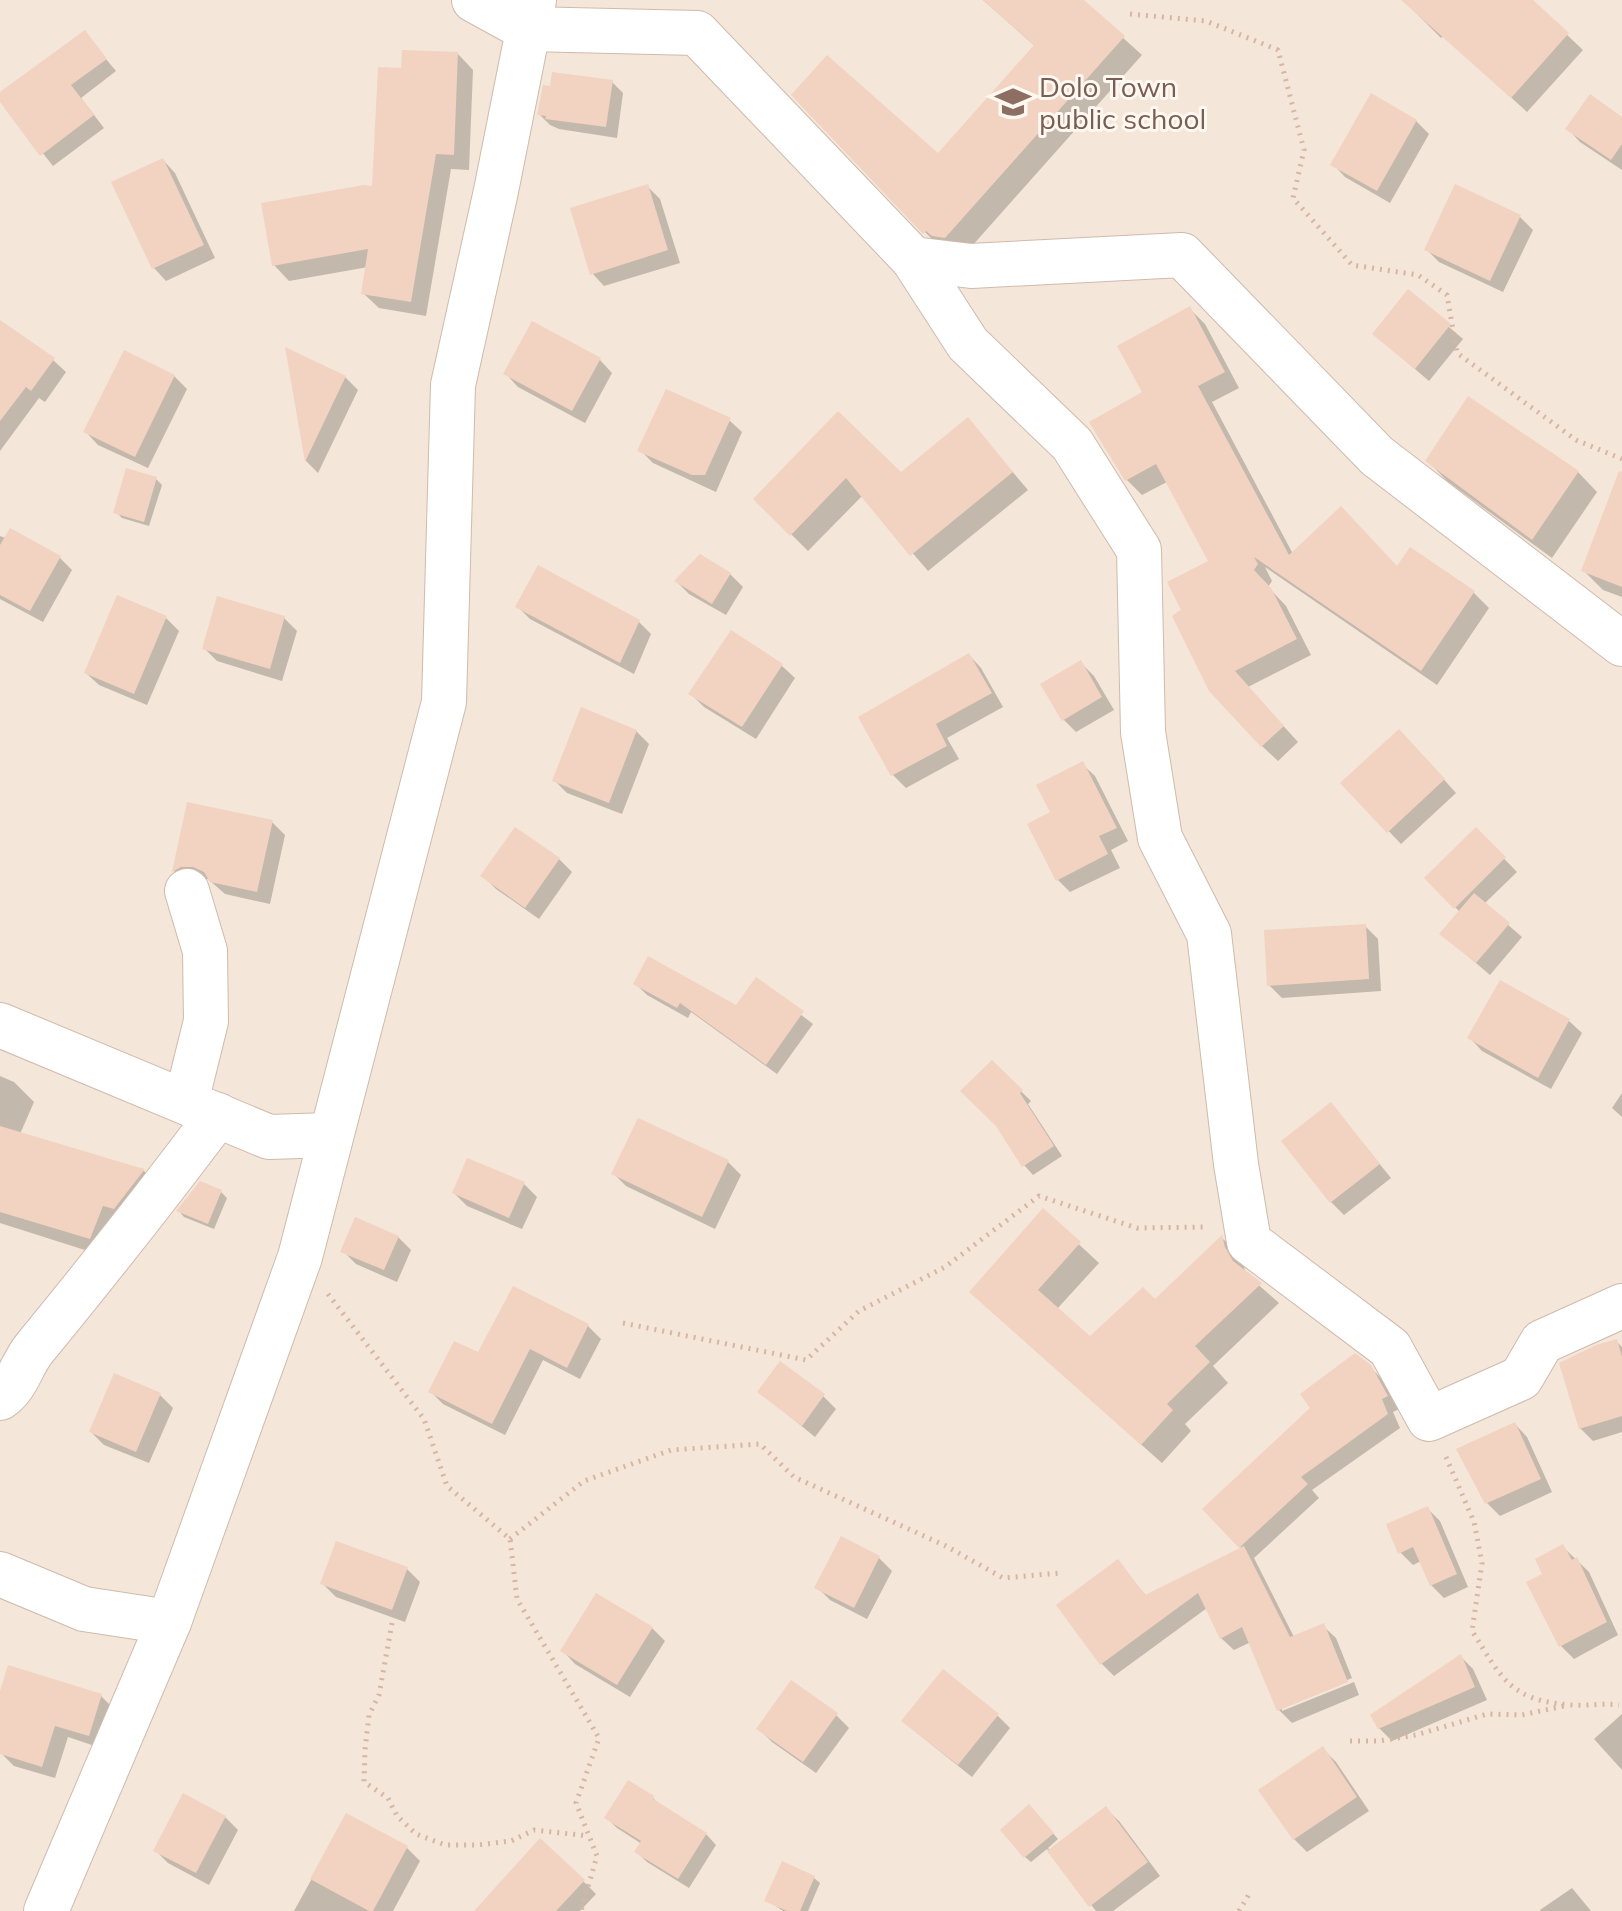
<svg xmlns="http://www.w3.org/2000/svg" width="1622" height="1911" viewBox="0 0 1622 1911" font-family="Mulish,sans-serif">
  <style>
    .residential { fill: #f4e6d8 }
    .shadow { fill: #0003 }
    .building { fill: #f2d2c1 }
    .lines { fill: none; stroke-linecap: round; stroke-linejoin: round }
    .minor-casing { stroke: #cfbbae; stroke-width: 46 }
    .path { stroke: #d8b5a3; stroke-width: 5; stroke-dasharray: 2 6; stroke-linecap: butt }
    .minor { stroke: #fff; stroke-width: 44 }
    .labels { text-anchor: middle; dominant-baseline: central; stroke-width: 6; stroke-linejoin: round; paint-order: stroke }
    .education-label { font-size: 28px; fill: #785e54; stroke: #fff8f0; text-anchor: start }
  </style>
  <rect width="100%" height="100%" fill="#fdf4ea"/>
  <rect class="residential" x="0" y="0" width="1622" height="1911"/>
  <g class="shadow">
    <polygon points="983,0 1081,0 1142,55 964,255 943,250 925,232 938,156 1036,47"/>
    <polygon points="1403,0 1530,0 1583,50 1527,112 1443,36 1441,38"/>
    <polygon points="84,33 116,71 81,98 104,128 53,166 0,99 0,95"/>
    <polygon points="458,54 473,70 469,170 451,169 426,316 379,308 363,293 368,267 289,281 274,265 374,188 403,70"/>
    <polygon points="612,82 623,93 617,138 559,129 550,125 539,114 552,88"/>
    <polygon points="1622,119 1622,170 1580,142 1568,129"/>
    <polygon points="1416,121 1429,134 1390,203 1345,177 1333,164"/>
    <polygon points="163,160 175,173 215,258 166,281 154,268"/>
    <polygon points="647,186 660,199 680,263 604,286 592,273"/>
    <polygon points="1520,217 1533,230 1503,292 1439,262 1426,249"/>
    <polygon points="1408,292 1463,339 1429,381 1374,334"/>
    <polygon points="1190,309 1205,324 1239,388 1212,402 1293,554 1398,568 1411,550 1474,593 1489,608 1437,685 1265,567 1272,581 1268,587 1286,606 1311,655 1248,687 1298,742 1278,761 1262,746 1188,620 1211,562 1167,482 1142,495 1127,480 1144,393"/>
    <polygon points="0,339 53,360 66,372 45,402 39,398 0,451"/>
    <polygon points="288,350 345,377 358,390 318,473 306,461"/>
    <polygon points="600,360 612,373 585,423 518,387 506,374"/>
    <polygon points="174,376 187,389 148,468 98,445 86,432"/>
    <polygon points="838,414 900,475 968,420 1028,490 928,571 863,495 808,551 756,499"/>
    <polygon points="729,420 742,432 716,492 653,463 640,450"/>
    <polygon points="1428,461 1578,472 1597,492 1552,558 1447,481"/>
    <polygon points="156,479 162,485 149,526 122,518 116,512"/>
    <polygon points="1622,484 1622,597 1603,590 1584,571"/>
    <polygon points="0,536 59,557 72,570 43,622 0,599"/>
    <polygon points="700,557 730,574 743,587 726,615 689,594 676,581"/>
    <polygon points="518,607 638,621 651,634 634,674 530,619"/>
    <polygon points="166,618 179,631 147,705 99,685 86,673"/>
    <polygon points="284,618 297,631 282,681 217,661 204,648"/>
    <polygon points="731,632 782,666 795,678 756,739 704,707 691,694"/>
    <polygon points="969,655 981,668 1003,707 947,738 959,759 906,788 893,775 861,717"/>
    <polygon points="1081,663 1094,676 1114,710 1076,732 1063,719"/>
    <polygon points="636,731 649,744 622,814 567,793 554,780"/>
    <polygon points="1412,744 1456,793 1401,844 1343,783"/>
    <polygon points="1082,764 1095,776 1128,841 1111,850 1120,868 1070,892 1058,880 1053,813"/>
    <polygon points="189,805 272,822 285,835 270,904 225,894 208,879 194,879 186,883 174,871"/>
    <polygon points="1476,830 1517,872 1484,904 1522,937 1490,975 1442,934 1460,912 1426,878"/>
    <polygon points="559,859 572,872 539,919 496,889 483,876"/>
    <polygon points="1365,926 1378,939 1381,991 1282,998 1269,985"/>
    <polygon points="756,980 813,1024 777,1074 691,1012 688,1018 647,995 636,984 736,1007"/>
    <polygon points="1569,1021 1582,1033 1551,1089 1482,1051 1470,1038"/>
    <polygon points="992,1063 1031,1101 1028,1104 1062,1156 1033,1175 1024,1165"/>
    <polygon points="0,1076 14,1082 34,1102 20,1134 144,1171 163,1190 110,1258 0,1223"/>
    <polygon points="1622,1093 1622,1117 1612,1108"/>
    <polygon points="1331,1104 1391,1178 1344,1215 1331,1202"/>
    <polygon points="728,1162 741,1175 715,1229 626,1186 614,1174"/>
    <polygon points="200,1183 221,1192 227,1198 214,1229 184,1217 179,1211"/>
    <polygon points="524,1184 537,1197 522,1229 467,1206 454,1193"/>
    <polygon points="1043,1211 1099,1263 1057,1309 1090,1339 1155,1302 1222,1238 1241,1256 1246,1274 1279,1303 1213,1366 1228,1383 1185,1424 1191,1431 1162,1463 991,1311"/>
    <polygon points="398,1237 411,1250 397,1282 356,1264 343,1251"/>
    <polygon points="514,1289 588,1326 601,1339 580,1379 543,1360 505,1435 443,1404 431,1392 479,1355"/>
    <polygon points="1616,1341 1622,1347 1622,1432 1593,1441 1580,1428"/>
    <polygon points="1369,1366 1383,1380 1399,1409 1393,1412 1400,1428 1312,1490 1319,1498 1254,1558 1294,1637 1323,1626 1336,1638 1352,1678 1282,1707 1282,1711 1354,1682 1359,1695 1292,1723 1279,1710 1251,1642 1234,1650 1221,1638 1207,1608 1114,1676 1101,1663 1118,1562 1147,1597 1242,1549 1205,1509"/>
    <polygon points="760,1392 823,1396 836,1409 815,1437"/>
    <polygon points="160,1395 173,1408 149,1463 104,1445 91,1432"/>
    <polygon points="1515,1424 1527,1437 1552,1492 1500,1516 1487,1503"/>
    <polygon points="1427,1508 1440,1521 1468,1587 1444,1598 1431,1585 1421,1561 1413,1565 1400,1552"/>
    <polygon points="842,1539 879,1558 892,1571 867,1619 830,1600 817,1587"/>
    <polygon points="1563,1547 1589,1572 1618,1635 1574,1659 1561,1646 1545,1575"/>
    <polygon points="407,1569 420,1582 405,1622 336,1597 323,1584"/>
    <polygon points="652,1628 665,1641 630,1697 575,1664 563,1651"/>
    <polygon points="1461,1657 1473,1669 1487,1700 1392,1741 1379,1728"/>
    <polygon points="101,1696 114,1709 101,1748 68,1737 55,1778 14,1766 1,1753 0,1697"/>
    <polygon points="1622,1714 1622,1770 1594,1739"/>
    <polygon points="836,1715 849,1728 816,1773 772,1742 759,1729"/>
    <polygon points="998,1716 1010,1728 972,1777 917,1733"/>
    <polygon points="1323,1749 1336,1762 1369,1811 1307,1852 1294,1839 1261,1790"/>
    <polygon points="653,1798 662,1807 706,1834 716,1845 689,1888 647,1862 637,1852 642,1844 617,1828 607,1818"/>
    <polygon points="1106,1809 1119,1821 1160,1876 1113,1911 1096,1911 1047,1849 1031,1862 1025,1857 1035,1813 1058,1839 1048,1848 1050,1851"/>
    <polygon points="347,1815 407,1848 420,1861 393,1911 294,1911"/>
    <polygon points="225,1817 238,1830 209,1885 168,1863 155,1850"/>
    <polygon points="814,1878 820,1883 808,1911 783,1911 767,1900"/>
    <polygon points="583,1881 596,1894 580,1911 495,1911"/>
    <polygon points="1572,1888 1591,1911 1541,1911 1540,1910"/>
  </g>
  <g class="building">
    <polygon points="983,0 1084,0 1125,36 945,238 932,236 926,231 923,234 791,95 827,55 938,153 1034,45"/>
    <polygon points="1401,0 1533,0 1569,33 1511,98"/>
    <polygon points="85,30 107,59 71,85 94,115 40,156 0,102 0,92"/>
    <polygon points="402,50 458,52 454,155 436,154 411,302 361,294 368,249 272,266 261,203 364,185 372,186 378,67 401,68"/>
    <polygon points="552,72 613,80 606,127 545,119 546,116 537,115 543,85 550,86"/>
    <polygon points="1371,93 1417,120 1377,191 1330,165"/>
    <polygon points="1590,94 1622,117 1622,144 1611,160 1565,129"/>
    <polygon points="163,158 204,245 152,269 111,182"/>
    <polygon points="648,184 668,250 590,275 570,208"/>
    <polygon points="1455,184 1521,215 1490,281 1424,250"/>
    <polygon points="1408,289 1451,324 1415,369 1372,334"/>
    <polygon points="1190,306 1225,372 1198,386 1289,555 1341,506 1397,566 1410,547 1475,591 1421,671 1254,557 1258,564 1254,570 1271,588 1297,639 1235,671 1284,726 1261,747 1209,691 1172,616 1180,610 1182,612 1167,582 1208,561 1156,464 1125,481 1089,422 1142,392 1117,346"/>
    <polygon points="0,320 55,358 31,391 26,387 0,421"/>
    <polygon points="532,321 601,358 572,411 503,374"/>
    <polygon points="285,347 346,376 305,462"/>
    <polygon points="124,350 175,375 135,457 83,432"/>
    <polygon points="666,389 731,418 705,475 692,475 637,451"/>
    <polygon points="1468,396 1579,471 1532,540 1425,461"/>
    <polygon points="838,411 901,472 968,417 1013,472 910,556 846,478 790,536 753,499"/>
    <polygon points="126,468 157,477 144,522 113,513"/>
    <polygon points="1619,471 1622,472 1622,587 1581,571"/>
    <polygon points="10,528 61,556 30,611 0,595 0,545"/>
    <polygon points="700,554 731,573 712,604 674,581"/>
    <polygon points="538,565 640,620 620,663 515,607"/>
    <polygon points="117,595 167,616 134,694 84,673"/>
    <polygon points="217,596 285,616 270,669 202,649"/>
    <polygon points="731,630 783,664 742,727 688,694"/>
    <polygon points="969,653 992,693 936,724 947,746 891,776 858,717"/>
    <polygon points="1081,660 1102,697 1062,721 1040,684"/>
    <polygon points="581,707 637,730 609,803 552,781"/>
    <polygon points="1399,729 1445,779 1387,833 1340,783"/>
    <polygon points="1083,761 1117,828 1099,836 1108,854 1056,881 1027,824 1050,812 1036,785"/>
    <polygon points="187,802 273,820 257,892 210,882 204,872 193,867 181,867 172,872"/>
    <polygon points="515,827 560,858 525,908 480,876"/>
    <polygon points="1476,827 1506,857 1454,909 1424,878"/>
    <polygon points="1474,893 1510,923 1476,963 1439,934"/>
    <polygon points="1366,924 1369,979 1267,986 1264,930"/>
    <polygon points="648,956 736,1005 756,977 804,1011 766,1065 680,1003 677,1008 633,984"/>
    <polygon points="1500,980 1570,1019 1538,1078 1467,1038"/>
    <polygon points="992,1060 1023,1090 1020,1093 1054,1146 1022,1167 996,1126 960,1091"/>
    <polygon points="1331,1102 1380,1164 1330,1203 1281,1141"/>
    <polygon points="638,1118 729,1160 702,1217 611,1174"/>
    <polygon points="0,1126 137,1167 145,1169 114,1209 103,1206 90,1239 0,1212"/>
    <polygon points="467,1158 525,1182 509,1218 452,1193"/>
    <polygon points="200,1181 222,1190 208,1224 176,1211"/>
    <polygon points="1043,1208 1081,1242 1038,1290 1090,1336 1143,1287 1155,1299 1222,1235 1225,1247 1233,1261 1262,1283 1195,1346 1210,1362 1167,1404 1173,1410 1141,1445 969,1292"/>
    <polygon points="355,1217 399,1236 384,1270 340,1252"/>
    <polygon points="513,1286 589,1324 567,1368 530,1349 492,1424 428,1392 454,1341 478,1352"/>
    <polygon points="1617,1339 1622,1357 1622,1416 1579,1429 1559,1363 1596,1345"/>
    <polygon points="1355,1353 1371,1365 1388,1396 1382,1399 1388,1414 1301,1477 1308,1484 1239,1548 1202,1509 1310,1408 1300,1394"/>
    <polygon points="780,1361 825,1394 802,1426 757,1392"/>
    <polygon points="114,1373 161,1393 136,1452 89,1432"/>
    <polygon points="1515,1422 1541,1479 1485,1504 1456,1449"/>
    <polygon points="1428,1506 1457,1574 1430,1586 1413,1547 1398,1554 1386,1524"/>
    <polygon points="841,1536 880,1556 854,1608 814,1588"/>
    <polygon points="336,1541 408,1567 392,1610 320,1584"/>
    <polygon points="1563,1544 1572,1560 1577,1557 1607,1622 1559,1647 1526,1582 1542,1574 1535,1559"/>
    <polygon points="1244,1546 1290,1637 1324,1623 1348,1682 1277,1711 1242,1627 1220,1639 1198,1593 1100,1665 1056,1605 1118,1559 1145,1595"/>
    <polygon points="596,1593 653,1627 617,1685 560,1651"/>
    <polygon points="1461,1654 1475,1687 1378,1729 1370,1715"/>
    <polygon points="8,1665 102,1694 89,1736 55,1726 42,1767 0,1754 0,1691"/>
    <polygon points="943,1669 999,1714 958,1765 901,1721"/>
    <polygon points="791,1680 838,1713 803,1762 756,1729"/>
    <polygon points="1323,1746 1357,1797 1293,1840 1258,1790"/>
    <polygon points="628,1780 654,1796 653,1799 707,1833 678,1879 634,1852 641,1841 604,1818"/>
    <polygon points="183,1793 226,1816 196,1873 153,1851"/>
    <polygon points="1029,1804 1054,1833 1024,1858 1000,1830"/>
    <polygon points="1106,1806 1148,1862 1089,1907 1047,1851"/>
    <polygon points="346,1813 408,1846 373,1911 369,1911 310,1879"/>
    <polygon points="540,1838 585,1880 556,1911 474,1911"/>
    <polygon points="782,1861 815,1876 800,1911 787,1911 764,1901"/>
  </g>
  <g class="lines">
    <g class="minor-casing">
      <g id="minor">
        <polyline points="474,0 527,29 697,33 913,259 971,266 1182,255 1377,456 1622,644"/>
        <polyline points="913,259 968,344 1072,444 1139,550 1143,732 1160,838 1209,934 1236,1164 1249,1242 1390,1348 1429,1419 1521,1378 1542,1342 1622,1306"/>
        <polyline points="0,1025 269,1137 330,1135"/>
        <polyline points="186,1102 206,1021 205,951 187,891"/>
        <path d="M0,1398C18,1386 21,1365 34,1349C97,1272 159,1194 218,1115"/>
        <polyline points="0,1574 84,1609 169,1622"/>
        <polyline points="46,1911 169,1622 300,1257 444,702 453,385 496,191 534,0"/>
      </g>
    </g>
    <g class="path">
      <polyline points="1130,14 1206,21 1278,50 1304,150 1293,198 1352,265 1418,275 1447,295 1457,353 1576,440 1622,459"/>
      <polyline points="328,1294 424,1419 447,1486 510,1539 517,1599 599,1738 576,1803 597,1856 581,1911"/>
      <polyline points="623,1323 806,1360 859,1311 945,1267 1039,1196 1137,1228 1204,1227"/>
      <path d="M1446,1457L1474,1522L1482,1563L1472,1631C1502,1678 1509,1700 1570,1705C1586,1706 1603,1703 1619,1705"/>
      <polyline points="510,1539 584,1481 671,1450 760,1444 794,1477 946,1546 1003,1578 1060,1573"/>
      <polyline points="392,1623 379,1695 369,1715 365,1750 364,1782 388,1798 397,1816 416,1834 445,1845 477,1845 511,1841 534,1830 589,1836"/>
      <polyline points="1350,1741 1379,1741 1416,1735 1487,1714 1522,1715 1564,1706"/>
      <polyline points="1239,1911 1251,1891"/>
    </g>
    <use href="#minor" class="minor"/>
  </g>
  <defs>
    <g id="school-bare" transform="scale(2.76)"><path d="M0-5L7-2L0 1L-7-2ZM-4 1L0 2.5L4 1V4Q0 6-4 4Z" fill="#8d6e63" stroke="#fff8f0" stroke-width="2.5" paint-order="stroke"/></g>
  </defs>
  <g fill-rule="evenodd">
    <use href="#school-bare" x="1013" y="102"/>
  </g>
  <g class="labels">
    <g class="education-label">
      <text x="1039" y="86">Dolo Town<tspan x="1039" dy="32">public school</tspan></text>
    </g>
  </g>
</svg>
